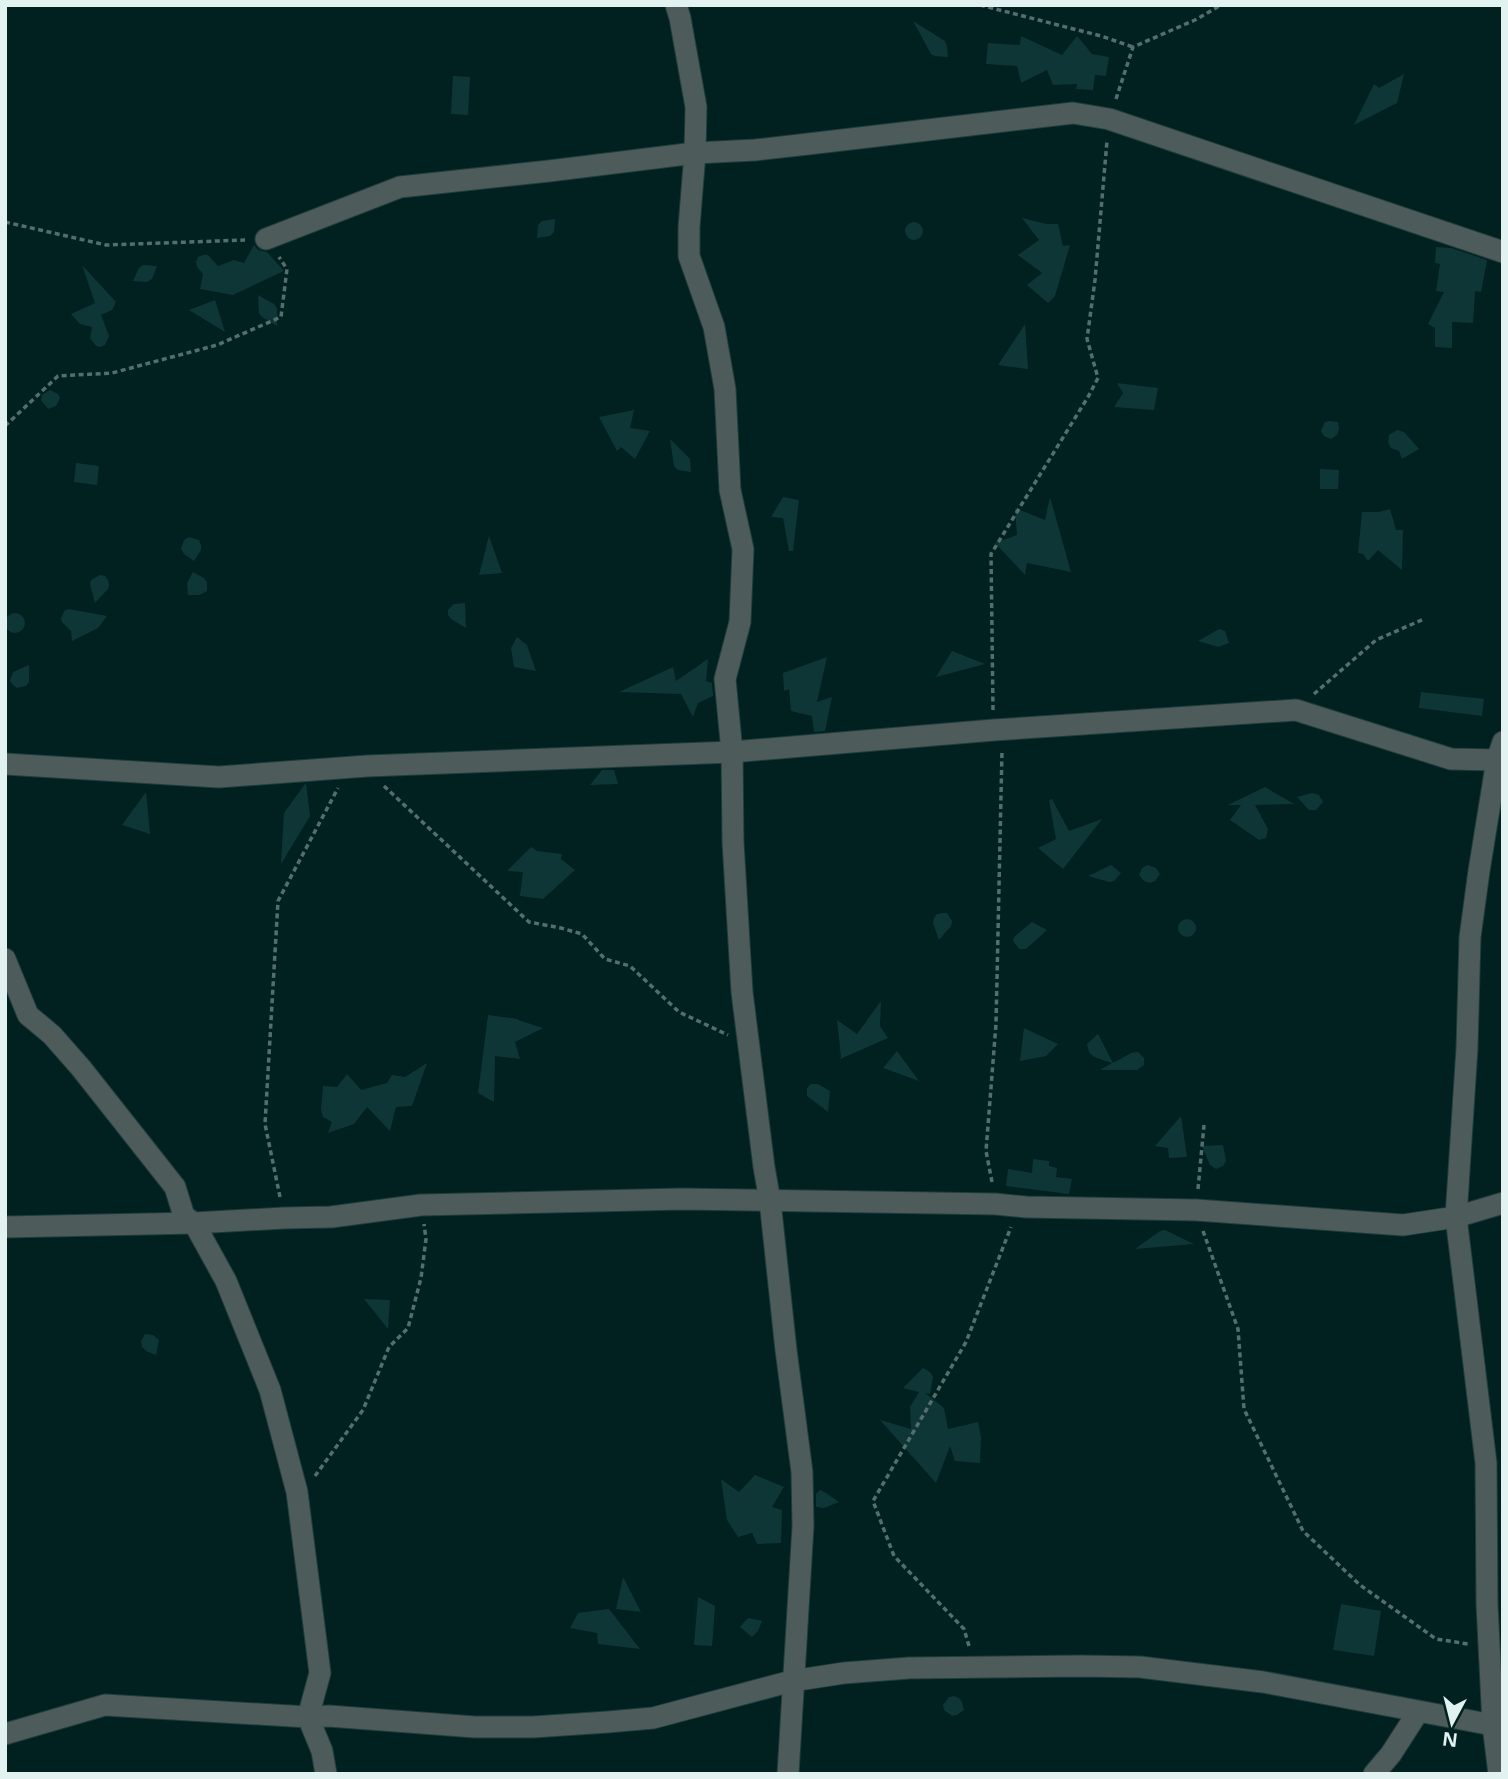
<svg xmlns="http://www.w3.org/2000/svg" width="1508" height="1779" viewBox="0 0 1508 1779" font-family="'Open Sans',sans-serif">
  <style>
    .building { fill: #0f3636 }
    .lines { fill: none; stroke-linecap: round; stroke-linejoin: round }
    .minor-casing { stroke: #203d3d; stroke-width: 23 }
    .path { stroke: #546e6d; stroke-width: 3.5; stroke-dasharray: 5 3.5; stroke-linecap: butt }
    .minor { stroke: #4e5b5b; stroke-width: 21 }
  </style>
  <rect width="100%" height="100%" fill="#012020"/>
  <g class="building">
    <polygon points="913,21 945,41 947,46 948,57 935,56 931,54"/>
    <polygon points="1021,36 1062,55 1077,36 1092,54 1109,57 1106,76 1095,75 1093,90 1076,89 1077,84 1053,85 1047,70 1021,83 1017,66 986,64 988,43 1020,45"/>
    <polygon points="1404,74 1397,103 1354,125 1374,84 1379,88"/>
    <polygon points="453,76 470,77 468,115 451,114"/>
    <polygon points="1022,218 1046,224 1058,224 1063,246 1070,245 1055,296 1048,303 1027,285 1042,273 1018,255 1039,240"/>
    <polygon points="555,219 554,232 550,236 537,238 538,225 542,221"/>
    <circle cx="914" cy="231" r="9"/>
    <polygon points="254,245 258,250 267,252 284,271 233,295 200,289 203,274 197,267 196,262 198,257 203,255 208,255 218,266 234,260 244,263"/>
    <polygon points="1436,247 1451,248 1487,260 1481,292 1475,291 1473,323 1452,322 1452,348 1435,347 1435,328 1428,324 1444,292 1436,291 1440,264 1435,263"/>
    <polygon points="82,265 116,302 112,310 101,315 109,336 105,345 100,347 96,346 90,338 92,327 80,324 71,314 95,303"/>
    <polygon points="143,265 157,266 152,279 147,282 133,281 139,268"/>
    <polygon points="258,295 274,304 277,308 277,326 262,317 259,313"/>
    <polygon points="215,300 225,332 189,310"/>
    <polygon points="1025,324 1028,369 998,365"/>
    <polygon points="1117,383 1158,388 1154,410 1114,407 1123,393"/>
    <polygon points="50,390 58,394 60,398 56,406 48,409 41,400 42,395"/>
    <polygon points="634,410 630,428 650,431 635,459 621,447 617,451 599,417"/>
    <polygon points="1329,421 1338,422 1339,429 1337,435 1331,439 1324,436 1321,431 1325,422"/>
    <polygon points="1397,430 1404,432 1419,449 1402,459 1399,451 1391,448 1388,442 1389,435"/>
    <polygon points="670,439 690,459 691,472 678,470 674,466"/>
    <polygon points="76,463 99,466 97,485 74,482"/>
    <polygon points="1320,469 1339,470 1338,489 1320,489"/>
    <polygon points="783,497 799,500 793,551 789,551 783,518 771,517"/>
    <polygon points="1050,497 1071,572 1027,563 1025,575 995,543 1017,535 1015,508 1045,520"/>
    <polygon points="1390,509 1396,530 1403,530 1402,570 1378,550 1368,561 1363,554 1358,553 1362,512 1379,512"/>
    <polygon points="489,536 502,573 479,575"/>
    <polygon points="189,537 199,540 201,545 201,550 194,561 184,554 181,549 184,540"/>
    <polygon points="193,572 204,578 207,582 207,591 200,595 188,595 187,583"/>
    <polygon points="100,575 105,576 108,580 109,585 108,589 95,603 90,584 91,580"/>
    <polygon points="465,603 466,628 451,619 448,615 448,610 454,604"/>
    <polygon points="69,609 107,616 98,628 72,641 71,631 62,622 61,618 65,610"/>
    <circle cx="15" cy="623" r="10"/>
    <polygon points="1219,629 1225,631 1229,643 1218,647 1198,641"/>
    <polygon points="517,637 527,645 536,671 514,667 511,648"/>
    <polygon points="952,651 985,664 936,677"/>
    <polygon points="827,657 817,702 832,697 825,731 814,732 812,716 791,711 789,689 784,691 783,673"/>
    <polygon points="708,659 706,681 712,683 713,696 698,703 693,717 681,694 619,692 673,667 676,681"/>
    <polygon points="29,665 29,682 26,686 17,688 13,685 10,681 13,672"/>
    <polygon points="1421,692 1484,699 1482,716 1419,708"/>
    <polygon points="602,770 614,770 618,784 590,785"/>
    <polygon points="305,784 306,784 310,816 281,864 284,813"/>
    <polygon points="1265,787 1294,804 1255,805 1268,829 1266,838 1259,840 1230,820 1241,805 1228,805"/>
    <polygon points="146,792 150,834 122,825"/>
    <polygon points="1312,793 1319,795 1323,802 1316,810 1309,810 1297,797"/>
    <polygon points="1052,799 1069,831 1102,819 1063,869 1038,848 1056,839 1049,800"/>
    <polygon points="531,847 537,851 562,854 561,859 575,870 543,899 520,896 523,872 507,871"/>
    <polygon points="1111,865 1121,873 1114,881 1109,882 1088,876"/>
    <polygon points="1147,865 1156,868 1160,874 1155,881 1150,883 1144,881 1139,875 1142,868"/>
    <polygon points="942,913 947,913 952,921 951,926 939,940 933,923 934,918 937,914"/>
    <circle cx="1187" cy="928" r="9"/>
    <polygon points="1032,922 1047,930 1026,949 1019,949 1013,941 1014,937"/>
    <polygon points="881,1001 880,1026 888,1038 840,1059 841,1057 837,1020 857,1034"/>
    <polygon points="488,1015 518,1019 518,1020 543,1028 515,1042 520,1059 495,1056 494,1102 478,1093"/>
    <polygon points="1024,1028 1058,1044 1046,1056 1020,1061"/>
    <polygon points="1098,1034 1113,1063 1131,1053 1138,1052 1144,1058 1144,1065 1137,1070 1100,1070 1112,1063 1094,1057 1089,1052 1087,1044"/>
    <polygon points="897,1051 919,1081 883,1068"/>
    <polygon points="427,1063 412,1106 396,1107 390,1131 367,1107 354,1124 328,1133 332,1122 323,1117 321,1110 323,1086 337,1087 347,1074 361,1090 387,1083 392,1075 405,1077"/>
    <polygon points="811,1084 818,1084 830,1091 828,1112 807,1096 807,1088"/>
    <polygon points="1181,1116 1187,1157 1169,1158 1168,1148 1155,1146"/>
    <polygon points="1223,1145 1226,1161 1223,1166 1216,1169 1210,1165 1202,1146"/>
    <polygon points="1033,1159 1049,1161 1049,1166 1057,1168 1056,1177 1072,1179 1069,1194 1006,1186 1008,1169 1032,1173"/>
    <polygon points="1165,1230 1194,1244 1135,1249 1160,1231"/>
    <polygon points="364,1299 390,1300 388,1329"/>
    <polygon points="145,1334 153,1335 159,1340 156,1355 146,1351 142,1347 141,1341"/>
    <polygon points="923,1368 930,1372 933,1377 930,1394 925,1393 944,1408 948,1429 978,1422 981,1437 980,1463 955,1461 950,1446 936,1483 880,1420 911,1429 910,1407 919,1392 903,1388"/>
    <polygon points="755,1475 784,1487 772,1507 782,1510 781,1543 757,1544 752,1533 738,1537 727,1520 721,1479 739,1492"/>
    <polygon points="820,1490 826,1493 839,1502 824,1508 816,1507 816,1494"/>
    <polygon points="623,1577 641,1612 616,1609"/>
    <polygon points="698,1597 715,1606 712,1646 694,1645"/>
    <polygon points="1341,1604 1381,1611 1374,1656 1333,1650"/>
    <polygon points="609,1609 640,1649 598,1644 597,1633 570,1628 578,1613"/>
    <polygon points="749,1618 762,1621 758,1631 752,1637 740,1627 746,1620"/>
    <polygon points="954,1696 959,1698 962,1702 964,1710 957,1715 952,1716 944,1710 943,1705 949,1697"/>
  </g>
  <g class="lines">
    <g class="minor-casing">
      <g id="minor">
        <polyline points="676,5 680,18 696,107 695,153 689,227 689,256 714,327 725,389 730,490 743,549 740,622 725,679 732,752 733,842 742,992 764,1167 770,1201 786,1350 802,1472 803,1526 788,1774"/>
        <polyline points="266,239 400,187 549,171 695,153 755,150 808,144 1073,113 1109,119 1503,252"/>
        <polyline points="5,764 219,777 367,766 732,752 994,730 1296,710 1451,759 1497,760"/>
        <polyline points="5,959 28,1015 52,1035 81,1068 175,1187 184,1216 194,1223 226,1281 270,1390 297,1492 320,1673 308,1717 322,1751 326,1774"/>
        <polyline points="5,1227 194,1223 284,1218 331,1217 421,1205 682,1199 934,1203 995,1204 1026,1207 1196,1210 1403,1225 1456,1217 1503,1203"/>
        <polyline points="5,1734 105,1705 308,1717 329,1716 475,1727 533,1727 608,1722 653,1718 792,1681 844,1673 909,1668 1081,1666 1140,1667 1263,1682 1493,1725"/>
        <polyline points="1374,1774 1391,1754 1418,1712"/>
        <polyline points="1499,1774 1493,1725 1487,1604 1486,1463 1456,1217 1467,1048 1470,937 1479,871 1497,760 1503,742"/>
      </g>
    </g>
    <g class="path">
      <polyline points="980,5 1101,36 1133,47"/>
      <polyline points="1116,99 1133,47 1195,20 1221,5"/>
      <polyline points="5,222 106,245 245,240"/>
      <polyline points="5,426 58,376 112,373 217,345 281,317 287,269 279,257"/>
      <polyline points="1314,694 1376,640 1424,619"/>
      <polyline points="993,710 991,554 1088,397 1098,378 1087,339 1095,280 1107,141"/>
      <polyline points="384,786 529,922 561,928 582,934 605,959 630,966 679,1012 728,1035"/>
      <polyline points="992,1182 986,1151 996,1024 1002,750"/>
      <polyline points="1198,1189 1204,1125"/>
      <polyline points="280,1197 265,1124 278,901 338,788"/>
      <polyline points="1203,1231 1238,1329 1244,1409 1303,1531 1360,1585 1436,1639 1468,1644"/>
      <polyline points="315,1476 363,1410 389,1347 408,1328 421,1278 426,1239 424,1224"/>
      <polyline points="969,1646 964,1629 894,1556 873,1501 966,1342 1011,1227"/>
    </g>
    <use href="#minor" class="minor"/>
  </g>
  <rect width="1508" height="1779" fill="none" stroke="#e1f2f1" stroke-width="14"/>
  <g transform="translate(1452 1723) rotate(187)" stroke="#012020" stroke-width="5" paint-order="stroke">
  <path d="M0-5L12 26L0 18L-12 26Z" fill="#e1f2f1"/>
  <text y="-10" font-size="19" font-weight="bold" text-anchor="middle" fill="#e1f2f1">N</text>
  </g>
</svg>
